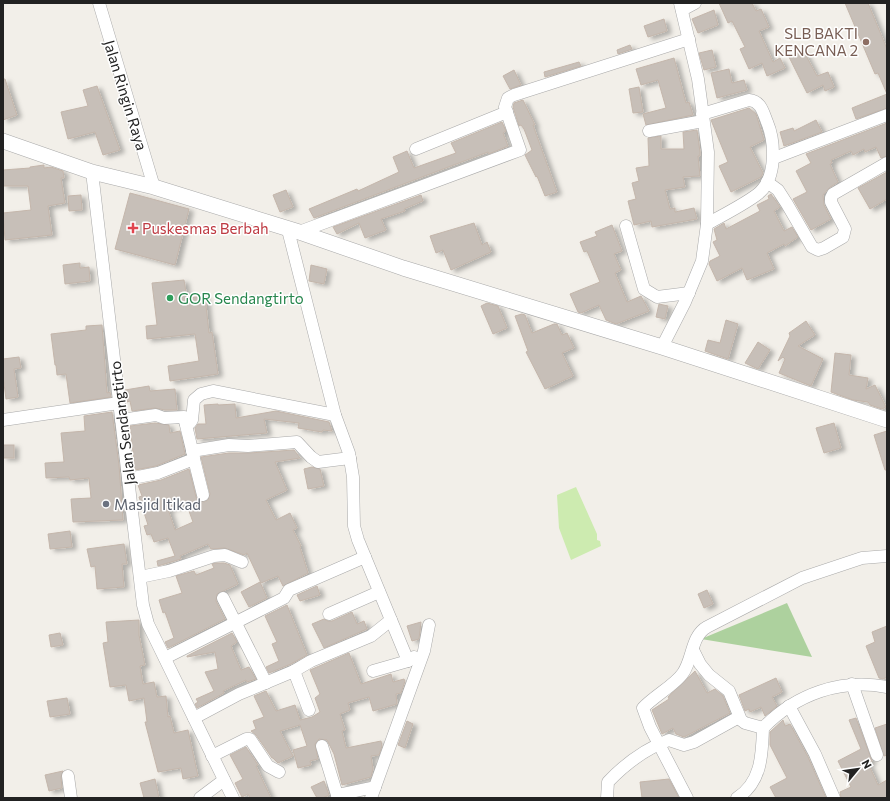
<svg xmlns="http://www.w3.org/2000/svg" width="890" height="801" viewBox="0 0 890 801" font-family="Commissioner,sans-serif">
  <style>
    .grass { fill: #cdebb0 }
    .forest { fill: #add19e }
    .building { fill: #c7bfb8; stroke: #c4b6ab; fill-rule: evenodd; filter: url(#shadow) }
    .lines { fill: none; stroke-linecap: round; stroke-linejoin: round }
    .minor-casing { stroke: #a9a9a9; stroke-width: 13 }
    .tertiary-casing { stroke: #a9a9a9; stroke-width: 16 }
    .minor { stroke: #fff; stroke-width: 12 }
    .tertiary { stroke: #fff; stroke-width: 15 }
    .education-dot { fill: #8d6e63; stroke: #fff; stroke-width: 1.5 }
    .health-dot { fill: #e0444e; stroke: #fff; stroke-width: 1.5 }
    .leisure-dot { fill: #2e9e5b; stroke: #fff; stroke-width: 1.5 }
    .worship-dot { fill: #6b7280; stroke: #fff; stroke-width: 1.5 }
    .labels { text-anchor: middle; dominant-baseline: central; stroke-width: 3; stroke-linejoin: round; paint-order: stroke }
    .education-label { font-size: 15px; fill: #785e54; stroke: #fff; text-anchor: end }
    .street-label { font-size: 15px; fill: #222; stroke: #fff }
    .health-label { font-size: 15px; fill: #be3a42; stroke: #fff; text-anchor: start }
    .leisure-label { font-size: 15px; fill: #27864d; stroke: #fff; text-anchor: start }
    .worship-label { font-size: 15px; fill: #5b616d; stroke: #fff; text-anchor: start }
  </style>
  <defs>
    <filter id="shadow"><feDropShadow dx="4.5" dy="2.5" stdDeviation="2" flood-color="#0004"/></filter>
  </defs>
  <rect width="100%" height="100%" fill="#f2efe9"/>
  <polygon class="grass" points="576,487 597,534 597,540 600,541 601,546 571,560 559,528 557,495"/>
  <polygon class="forest" points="787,603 812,657 701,639"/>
  <g class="building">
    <polygon points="719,3 752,3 756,11 761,9 769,27 759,31 773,62 780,58 785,68 767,76 762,63 749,69 740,49 745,47 732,21 728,23"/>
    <polygon points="845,3 868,3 887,49 887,108 856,119 852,108 887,94 878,73 875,74"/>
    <polygon points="714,10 718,25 698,33 692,19"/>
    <polygon points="664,19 667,31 648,37 644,26"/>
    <polygon points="630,45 632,49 618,54 617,50"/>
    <polygon points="712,50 716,67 704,70 699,53"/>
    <polygon points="803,50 817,76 828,72 834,87 825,91 823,85 807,93 789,57"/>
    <polygon points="674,58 686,103 689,102 693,115 646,125 643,114 666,108 658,80 641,85 636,69"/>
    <polygon points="579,62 581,66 545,77 544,72"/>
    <polygon points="729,69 732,83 744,80 747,90 717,98 711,73"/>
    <polygon points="514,70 521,85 510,89 503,76"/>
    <polygon points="3,79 5,79 17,115 3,120"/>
    <polygon points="97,86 120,150 103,155 95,132 68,139 61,112 88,106 83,90"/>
    <polygon points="639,87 643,112 633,113 629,89"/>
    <polygon points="523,100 535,125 533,125 557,192 545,196 537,176 536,177 525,155 532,150 524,129 521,125 519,126 513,107 514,103"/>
    <polygon points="749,108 756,114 764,140 750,147 763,173 761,177 731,192 719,166 728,162 711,120"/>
    <polygon points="816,120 822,132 784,146 780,132 793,128 794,131"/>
    <polygon points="502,122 506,131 503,133 508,146 489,154 488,152 314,218 309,209 357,189 358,191 399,172 393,157 407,151 414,168 456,153 451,143"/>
    <polygon points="887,123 887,156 881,158 876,147 865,152 864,149 853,155 851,151 831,160 832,163 830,164 838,182 829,188 823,195 824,205 831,219 811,230 793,199 807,192 796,171 811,163 806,154"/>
    <polygon points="697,130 700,152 700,156 698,156 700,176 683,177 685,187 665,190 670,209 675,208 675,212 694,208 697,219 652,227 651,221 634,225 628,201 636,199 632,183 639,181 636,168 649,166 648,138 661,136 661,149 684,149 683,132"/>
    <polygon points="44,165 44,168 51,167 63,171 64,178 61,178 65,203 48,206 52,235 5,240 3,213 31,210 28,186 3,186 3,170 30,168 30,167"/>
    <polygon points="887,172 887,199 870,209 858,188"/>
    <polygon points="286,190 293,207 280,212 273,195"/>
    <polygon points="130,193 189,209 175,265 115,249"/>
    <polygon points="771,194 780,207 774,211 784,231 792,227 798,237 785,246 784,244 767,253 774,269 747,280 742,268 717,281 709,264 710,261 720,256 713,242 717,240 714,229 724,223 726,229 760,211 757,205 769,199 768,196"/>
    <polygon points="81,195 82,210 69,211 68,196"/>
    <polygon points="421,195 423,201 404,209 405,211 381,219 386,230 365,238 359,223 337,234 333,227"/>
    <polygon points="474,223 482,245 487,242 491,252 451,270 443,250 436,253 430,236"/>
    <polygon points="612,225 622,251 614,254 621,270 615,273 627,302 641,296 649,311 616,324 606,320 599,305 581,313 578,312 570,294 600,282 587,251 584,252 580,242 597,236 595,232"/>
    <polygon points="80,263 80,268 89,267 90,281 65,284 63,265"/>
    <polygon points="311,265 327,269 324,284 309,281"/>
    <polygon points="184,280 187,298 205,296 209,333 212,332 218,374 170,381 168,366 199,361 195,334 147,339 146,326 157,325 152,283"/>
    <polygon points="487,303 498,306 507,328 493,334 481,306"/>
    <polygon points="659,304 668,306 665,319 656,317"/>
    <polygon points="522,314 525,315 532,333 554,324 557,324 562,335 567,333 574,348 562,353 573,376 545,389 526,352 528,351 515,316"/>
    <polygon points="726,320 738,324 728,359 705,351 708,340 720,343"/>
    <polygon points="806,321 815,335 798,346 823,359 811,386 779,373 785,359 783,357 778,361 790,336 789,333"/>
    <polygon points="102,325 107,393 110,392 111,397 70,403 66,374 57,375 56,365 55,365 51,334 86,330 86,326"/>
    <polygon points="758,342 770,350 758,369 745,363"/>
    <polygon points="835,353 851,355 849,375 868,378 866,389 875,385 886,407 882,409 870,405 868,402 853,400 831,392"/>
    <polygon points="19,357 21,368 14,369 18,397 6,399 3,376 3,359"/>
    <polygon points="149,386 150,391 175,389 177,410 165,410 155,408 132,411 130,401 127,402 125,390"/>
    <polygon points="218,404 218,405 235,404 236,418 276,411 329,422 332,431 323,430 322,432 298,428 299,423 264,419 267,433 197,439 195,428 198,424 206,424 204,405"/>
    <polygon points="112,412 119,465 123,520 73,522 71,499 91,498 89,478 70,480 69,477 46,478 45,463 64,462 61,433 85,431 84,416"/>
    <polygon points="155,423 169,425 170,433 180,431 185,454 156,466 135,470 130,426"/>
    <polygon points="834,423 841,448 824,453 816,428"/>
    <polygon points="887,431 887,470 885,470 874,435"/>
    <rect x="3" y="445" width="11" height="13"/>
    <path d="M294,450L300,458L275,462L287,490L266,500L276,520L290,513L297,528L293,530L301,546L300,547L308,573L283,586L278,576L261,583L247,553L244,555L225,548L211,549L208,544L180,556L181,559L158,566L157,561L175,556L168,538L154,542L151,534L147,535L144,526L148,525L139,497L142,496L138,485L161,480L189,469L196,497L198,500L204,502L208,500L210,494L201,457L229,453H249ZM186,503L193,522L175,530L168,509Z"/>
    <polygon points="312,467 320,469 324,486 308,489 304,469"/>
    <polygon points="70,531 72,547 50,549 48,534"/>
    <polygon points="124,544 127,564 122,564 124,587 97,589 95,566 91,567 87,549"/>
    <polygon points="216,563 224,563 230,565 238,584 217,594 216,601 225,619 168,648 165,642 174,638 165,612 163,613 159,600 182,593 176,576 194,571 196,575 214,568 212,564"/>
    <polygon points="260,582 267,598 249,607 241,592"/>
    <polygon points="317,586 320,595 300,601 297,595"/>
    <polygon points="707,590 713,604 704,608 698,594"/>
    <polygon points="287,605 307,655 291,664 269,673 266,667 279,661 272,644 277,642 265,616"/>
    <polygon points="352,612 357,624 364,621 367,629 324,648 312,624 324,619 328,621 332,621"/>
    <polygon points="139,620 139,635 145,665 140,666 143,684 154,682 157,697 166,696 168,717 170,716 174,733 188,730 198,776 183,779 181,768 158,772 145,722 147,722 144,698 129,701 126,685 110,687 103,643 108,642 106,622"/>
    <polygon points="421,622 419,639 412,641 407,626"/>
    <polygon points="887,626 887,677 883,679 879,678 866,646 875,642 872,632"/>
    <polygon points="60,633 63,645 51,647 49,635"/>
    <polygon points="232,633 237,642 231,646 241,670 249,667 256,679 247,682 246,680 223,691 224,693 197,708 195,704 198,702 196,699 214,691 205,672 218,669 215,652 187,657 187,656"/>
    <polygon points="349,653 361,684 391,674 393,682 404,679 405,681 401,693 396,694 397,704 373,711 369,697 348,703 350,710 340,714 345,730 342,731 346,748 381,741 382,746 379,755 371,756 373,769 371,777 342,785 334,754 327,740 319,739 315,744 318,759 310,761 311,765 298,768 293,750 307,746 300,725 280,731 293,756 278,763 273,758 272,758 256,735 251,731 256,729 253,721 264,717 254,696 266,691 276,711 295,705 300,720 312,717 320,712 315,698 320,694 310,670"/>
    <polygon points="695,671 707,693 715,689 723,696 730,713 684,737 676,734 673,728 662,734 652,710 669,699 668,697"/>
    <polygon points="776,678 782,692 772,697 777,706 765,716 761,707 750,712 749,709 745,711 739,695"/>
    <polygon points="67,698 70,714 50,717 47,701"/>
    <polygon points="856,718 872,761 868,763 878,785 887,780 887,798 841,798 840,792 851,787 838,761 861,749 849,720"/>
    <polygon points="783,720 785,726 790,724 808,757 826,798 776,798 770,787 787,778 770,745 770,732"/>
    <polygon points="407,721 413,724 405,748 398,745"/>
    <polygon points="887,724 887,755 884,756 875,728"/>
    <polygon points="246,747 258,765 256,766 271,798 250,798 248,794 242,797 235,783 243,779 230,755"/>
    <polygon points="63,771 61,777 62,788 49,791 45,775"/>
    <polygon points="155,779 159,798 144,798 140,783"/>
    <polygon points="669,779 679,798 642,798 640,782"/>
    <polygon points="324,781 329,795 323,798 317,798 311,787"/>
  </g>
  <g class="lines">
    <g class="minor-casing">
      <g id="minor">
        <polyline points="99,3 154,187"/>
        <polyline points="682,10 695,3"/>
        <path d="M702,114L749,100C761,101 763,112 767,122C775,141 777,176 760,192C749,202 721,216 707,224"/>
        <polyline points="649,131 703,121"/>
        <polyline points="416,149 507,112"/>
        <polyline points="774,158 887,115"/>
        <polyline points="92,172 143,605 148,624 233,798"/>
        <polyline points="767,182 778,190 787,204 812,247 818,250 824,248 843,237 845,229 831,202 831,198 833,194 887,163"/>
        <polyline points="626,226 644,289 657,297 689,293"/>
        <polyline points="288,230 335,415 349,453 353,477 354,526 358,540 408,661"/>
        <polyline points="299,232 520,150 505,107 508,98 514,95 689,39"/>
        <polyline points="662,347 685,302 702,261 707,224 708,152 698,79 680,3"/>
        <polyline points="3,420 119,403"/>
        <polyline points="121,420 156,415 164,418 184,417 194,458"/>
        <polyline points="186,424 190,423 192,420 194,400 201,394 213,391 335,415"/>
        <polyline points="192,451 229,445 248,446 297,442 311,457 318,462 350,458"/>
        <polyline points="128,479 158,473 194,459 203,495"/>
        <polyline points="140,577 169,571 214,556 225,555 242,562"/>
        <polyline points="223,598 266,683"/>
        <polyline points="329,614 379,592"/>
        <polyline points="693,650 700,664 709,675 729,691 741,720 745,723 763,728"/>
        <polyline points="165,658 284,598 289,590 365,557"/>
        <polyline points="294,671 311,661 371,636 391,620"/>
        <polyline points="373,671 408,661 414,657"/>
        <polyline points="852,684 877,755"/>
        <polyline points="789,706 815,754 834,798"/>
        <polyline points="194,718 239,694 294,671 309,710"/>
        <polyline points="322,746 338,798"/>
        <polyline points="212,756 246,739 250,739 268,766 279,772"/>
        <polyline points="68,776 71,798"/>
        <polyline points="337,795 375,787"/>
        <polyline points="200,798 224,780"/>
        <polyline points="371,798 424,651 429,625"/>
        <path d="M607,798L608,782C625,764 645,749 669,740L684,745L694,742L739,717"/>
        <path d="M687,798L650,727L643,708C654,696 675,685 683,673C693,659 691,636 707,627L802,578L862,558L887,556"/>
        <path d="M737,798C762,782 762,754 763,728C796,694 841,678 887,687"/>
      </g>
    </g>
    <g class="tertiary-casing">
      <polyline id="tertiary" points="3,141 92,172 154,187 299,232 403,268 662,347 887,420"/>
    </g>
    <use href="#minor" class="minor"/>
    <use href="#tertiary" class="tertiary"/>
  </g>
  <circle class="education-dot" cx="866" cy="42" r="4"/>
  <path class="health-dot" d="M131 222h4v4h4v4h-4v4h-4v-4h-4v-4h4z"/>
  <circle class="leisure-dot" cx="170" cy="298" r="4"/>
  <circle class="worship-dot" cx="106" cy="504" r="4"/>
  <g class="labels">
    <g class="education-label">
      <text x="858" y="33">SLB BAKTI<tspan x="858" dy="17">KENCANA 2</tspan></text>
    </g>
    <g class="street-label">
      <text transform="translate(126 95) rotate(73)">Jalan Ringin Raya</text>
      <text transform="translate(122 423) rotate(-97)">Jalan Sendangtirto</text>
    </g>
    <g class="health-label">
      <text x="142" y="228">Puskesmas Berbah</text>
    </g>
    <g class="leisure-label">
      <text x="178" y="298">GOR Sendangtirto</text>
    </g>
    <g class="worship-label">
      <text x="114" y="504">Masjid Itikad</text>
    </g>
  </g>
  <rect width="890" height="801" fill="none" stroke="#222222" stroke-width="8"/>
  <g transform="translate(858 769) rotate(61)" stroke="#ffffff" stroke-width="3" paint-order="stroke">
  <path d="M0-3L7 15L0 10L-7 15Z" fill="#222222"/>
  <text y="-6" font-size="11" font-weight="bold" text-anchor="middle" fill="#222222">N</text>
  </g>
</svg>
